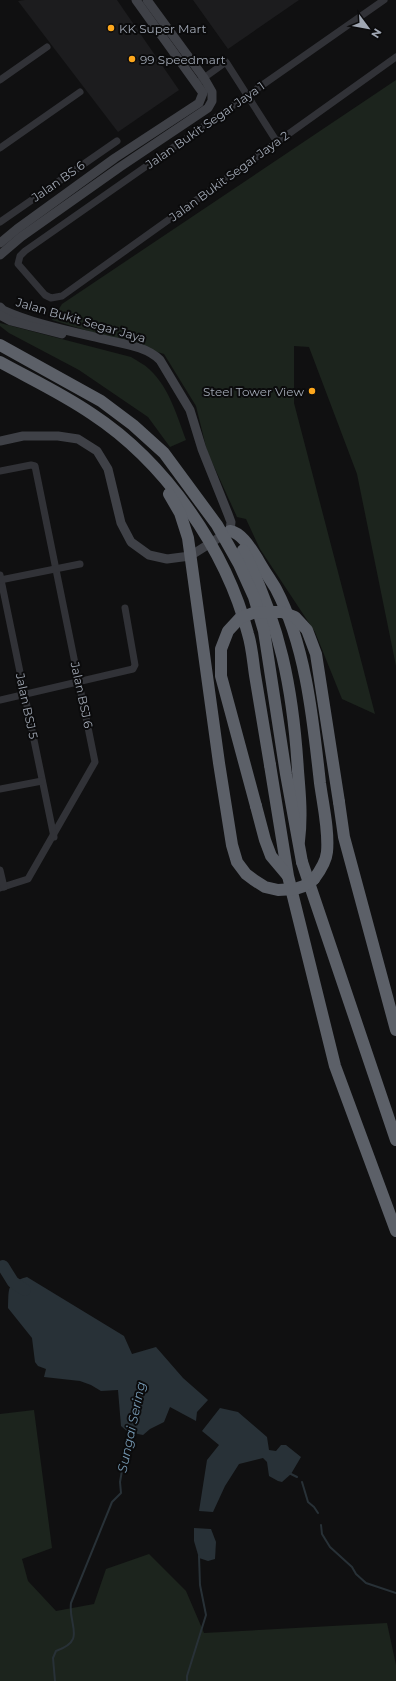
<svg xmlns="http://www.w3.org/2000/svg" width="396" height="1681" viewBox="0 0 396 1681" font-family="Montserrat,sans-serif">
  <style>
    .built { fill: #1c1c1e }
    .green { fill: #1c241d }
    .water { fill: #283137 }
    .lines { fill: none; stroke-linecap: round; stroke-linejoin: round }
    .stream { stroke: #283137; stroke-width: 2 }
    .river { stroke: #283137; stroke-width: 12 }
    .street { stroke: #313237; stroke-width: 7 }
    .secondary { stroke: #3f4147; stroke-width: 9 }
    .highway { stroke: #5c6068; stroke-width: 12 }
    .highway-bridge { stroke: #5c6068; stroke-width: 12 }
    .poi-dot { fill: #fda71d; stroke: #0b0b0c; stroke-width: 1.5 }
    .labels { text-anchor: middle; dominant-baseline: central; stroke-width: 4; stroke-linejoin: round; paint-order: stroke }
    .poi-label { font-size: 12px; fill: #a0a7b3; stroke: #0b0b0c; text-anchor: start }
    .street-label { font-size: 12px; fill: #a0a7b3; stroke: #0b0b0c }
    .water-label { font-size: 13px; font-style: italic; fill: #7497b1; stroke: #0b0b0c }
  </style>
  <rect width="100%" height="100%" fill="#101011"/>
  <g class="built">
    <polygon points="25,0 117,0 179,90 118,132 18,1"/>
    <polygon points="193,0 299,0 228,49"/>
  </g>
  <g class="green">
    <polygon points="396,80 396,666 357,474 309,347 294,346 294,403 375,714 342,699 315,632 260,549 246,519 237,517 207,451 196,406 164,354 52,320 62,304"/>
    <path d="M0,323L131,357C137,361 144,364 149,369C169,387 177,416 186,440L170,447L148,417L79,370L9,333L0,326Z"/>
    <polygon points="34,1410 52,1548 22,1559 28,1581 56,1611 94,1604 106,1569 149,1554 186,1591 204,1633 387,1623 396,1665 396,1681 0,1681 0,1414"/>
  </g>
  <g class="water">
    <path d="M27,1277L124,1336L132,1354L156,1347L183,1378L208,1400L197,1412L196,1421L170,1407L164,1422L150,1429L143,1435L128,1432L121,1426L118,1390L101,1391L91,1385L80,1381L44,1377L46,1369L38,1366L35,1362L32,1338L8,1308C9,1288 6,1283 27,1277Z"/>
    <polygon points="220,1408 238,1412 267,1437 269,1450 276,1451 281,1445 286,1445 301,1457 291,1474 282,1482 278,1481 269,1476 267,1462 263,1458 239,1464 225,1486 213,1512 199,1511 207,1460 219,1445 202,1431"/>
    <polygon points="194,1528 211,1529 216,1542 215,1559 208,1561 199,1558 194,1541"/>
  </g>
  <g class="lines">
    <g class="stream">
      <polyline points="289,1473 297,1477"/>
      <polyline points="302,1482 308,1502 314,1507 318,1513"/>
      <polyline points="321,1525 322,1534 330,1547 352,1567 356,1574 366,1583 396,1593"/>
      <path d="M55,1681L53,1658L56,1651C87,1640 68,1626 71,1603L112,1502L121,1493L120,1482L129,1430"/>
      <polyline points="187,1681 187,1676 206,1615 200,1585 199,1556"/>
    </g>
    <polyline class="river" points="3,1266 13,1282 25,1290"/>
    <g class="street">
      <polyline points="384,0 25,251 20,256 18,264 45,295 51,298 62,296 396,57"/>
      <polyline points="0,80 47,47"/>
      <polyline points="201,80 226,62 277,142"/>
      <polyline points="0,148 80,92"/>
      <polyline points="0,222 117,141"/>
      <polyline points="0,471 31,465 35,466 95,762 28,879 0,888"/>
      <polyline points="0,575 54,837"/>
      <polyline points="0,580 80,564"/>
      <polyline points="0,700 133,669 135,665 125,608"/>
      <polyline points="0,789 42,781"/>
      <polyline points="0,870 4,887"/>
    </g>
    <g class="secondary">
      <polyline points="0,243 17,229 115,158 199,103 203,93 136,0"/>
      <polyline points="0,255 21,237 120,167 208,108 212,101 212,92 204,78 147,0"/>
      <path d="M0,307L3,310C34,324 70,331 103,339C123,344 146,346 160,360L190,410L202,449L228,514L231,522L230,531"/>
      <polyline points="0,315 11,321 62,334"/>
      <polyline points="0,441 23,436 58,436 78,439 97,451 108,469 121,523 131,542 149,555 167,559 190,556 228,532"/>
    </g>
    <g class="highway">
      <path d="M230,531C242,533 251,549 257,558C263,569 270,579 276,589C306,646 313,720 320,783C323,805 329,830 327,852C326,862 320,871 314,879"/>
      <path d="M243,550C280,624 293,688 298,771C300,794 302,817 299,841"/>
      <polyline points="270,765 288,876 335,1066 396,1231"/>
      <polyline points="339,802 344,837 396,1030"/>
      <polyline points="256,806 265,840 271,856 287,875"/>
      <polyline points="302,862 396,1140"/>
    </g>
    <g class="highway-bridge">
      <polyline points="0,345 101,401 133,425 164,453 217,525 239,564 254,597 264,631 286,774 302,862"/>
      <path d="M0,362C31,379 63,394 92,414C165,462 226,549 248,634C252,647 253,662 255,675C260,705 265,735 270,765"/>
      <polyline points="169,494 180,513 188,538 219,763 232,845 237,862 246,874 254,880 265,887 278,890 295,889 304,886 314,879"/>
      <polyline points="256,806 221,676 221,649 228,631 240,618 253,613 267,612 282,612 295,617 307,630 316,654 339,802"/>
    </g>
  </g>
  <g class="poi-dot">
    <circle cx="111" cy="28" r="4"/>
    <circle cx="132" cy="59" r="4"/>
    <circle cx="312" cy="391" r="4"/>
  </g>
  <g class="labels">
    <g class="poi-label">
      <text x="119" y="28">KK Super Mart</text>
      <text x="140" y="59">99 Speedmart</text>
      <text x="304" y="391" text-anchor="end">Steel Tower View</text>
    </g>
    <g class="street-label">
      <text transform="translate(205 125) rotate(-35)">Jalan Bukit Segar Jaya 1</text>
      <text transform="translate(229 176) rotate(-36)">Jalan Bukit Segar Jaya 2</text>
      <text transform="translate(58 181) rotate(-35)">Jalan BS 6</text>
      <text transform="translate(81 320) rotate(16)">Jalan Bukit Segar Jaya</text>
      <text transform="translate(82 695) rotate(78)">Jalan BSJ 6</text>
      <text transform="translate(27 706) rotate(78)">Jalan BSJ 5</text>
    </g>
    <g class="water-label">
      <text transform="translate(131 1427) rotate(-78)">Sungai Sering</text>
    </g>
  </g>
  <g transform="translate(368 28) rotate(122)" stroke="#0b0b0c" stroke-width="3" paint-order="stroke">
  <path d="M0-3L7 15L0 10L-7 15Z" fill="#a0a7b3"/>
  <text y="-6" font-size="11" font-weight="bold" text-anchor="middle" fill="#a0a7b3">N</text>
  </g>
</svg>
